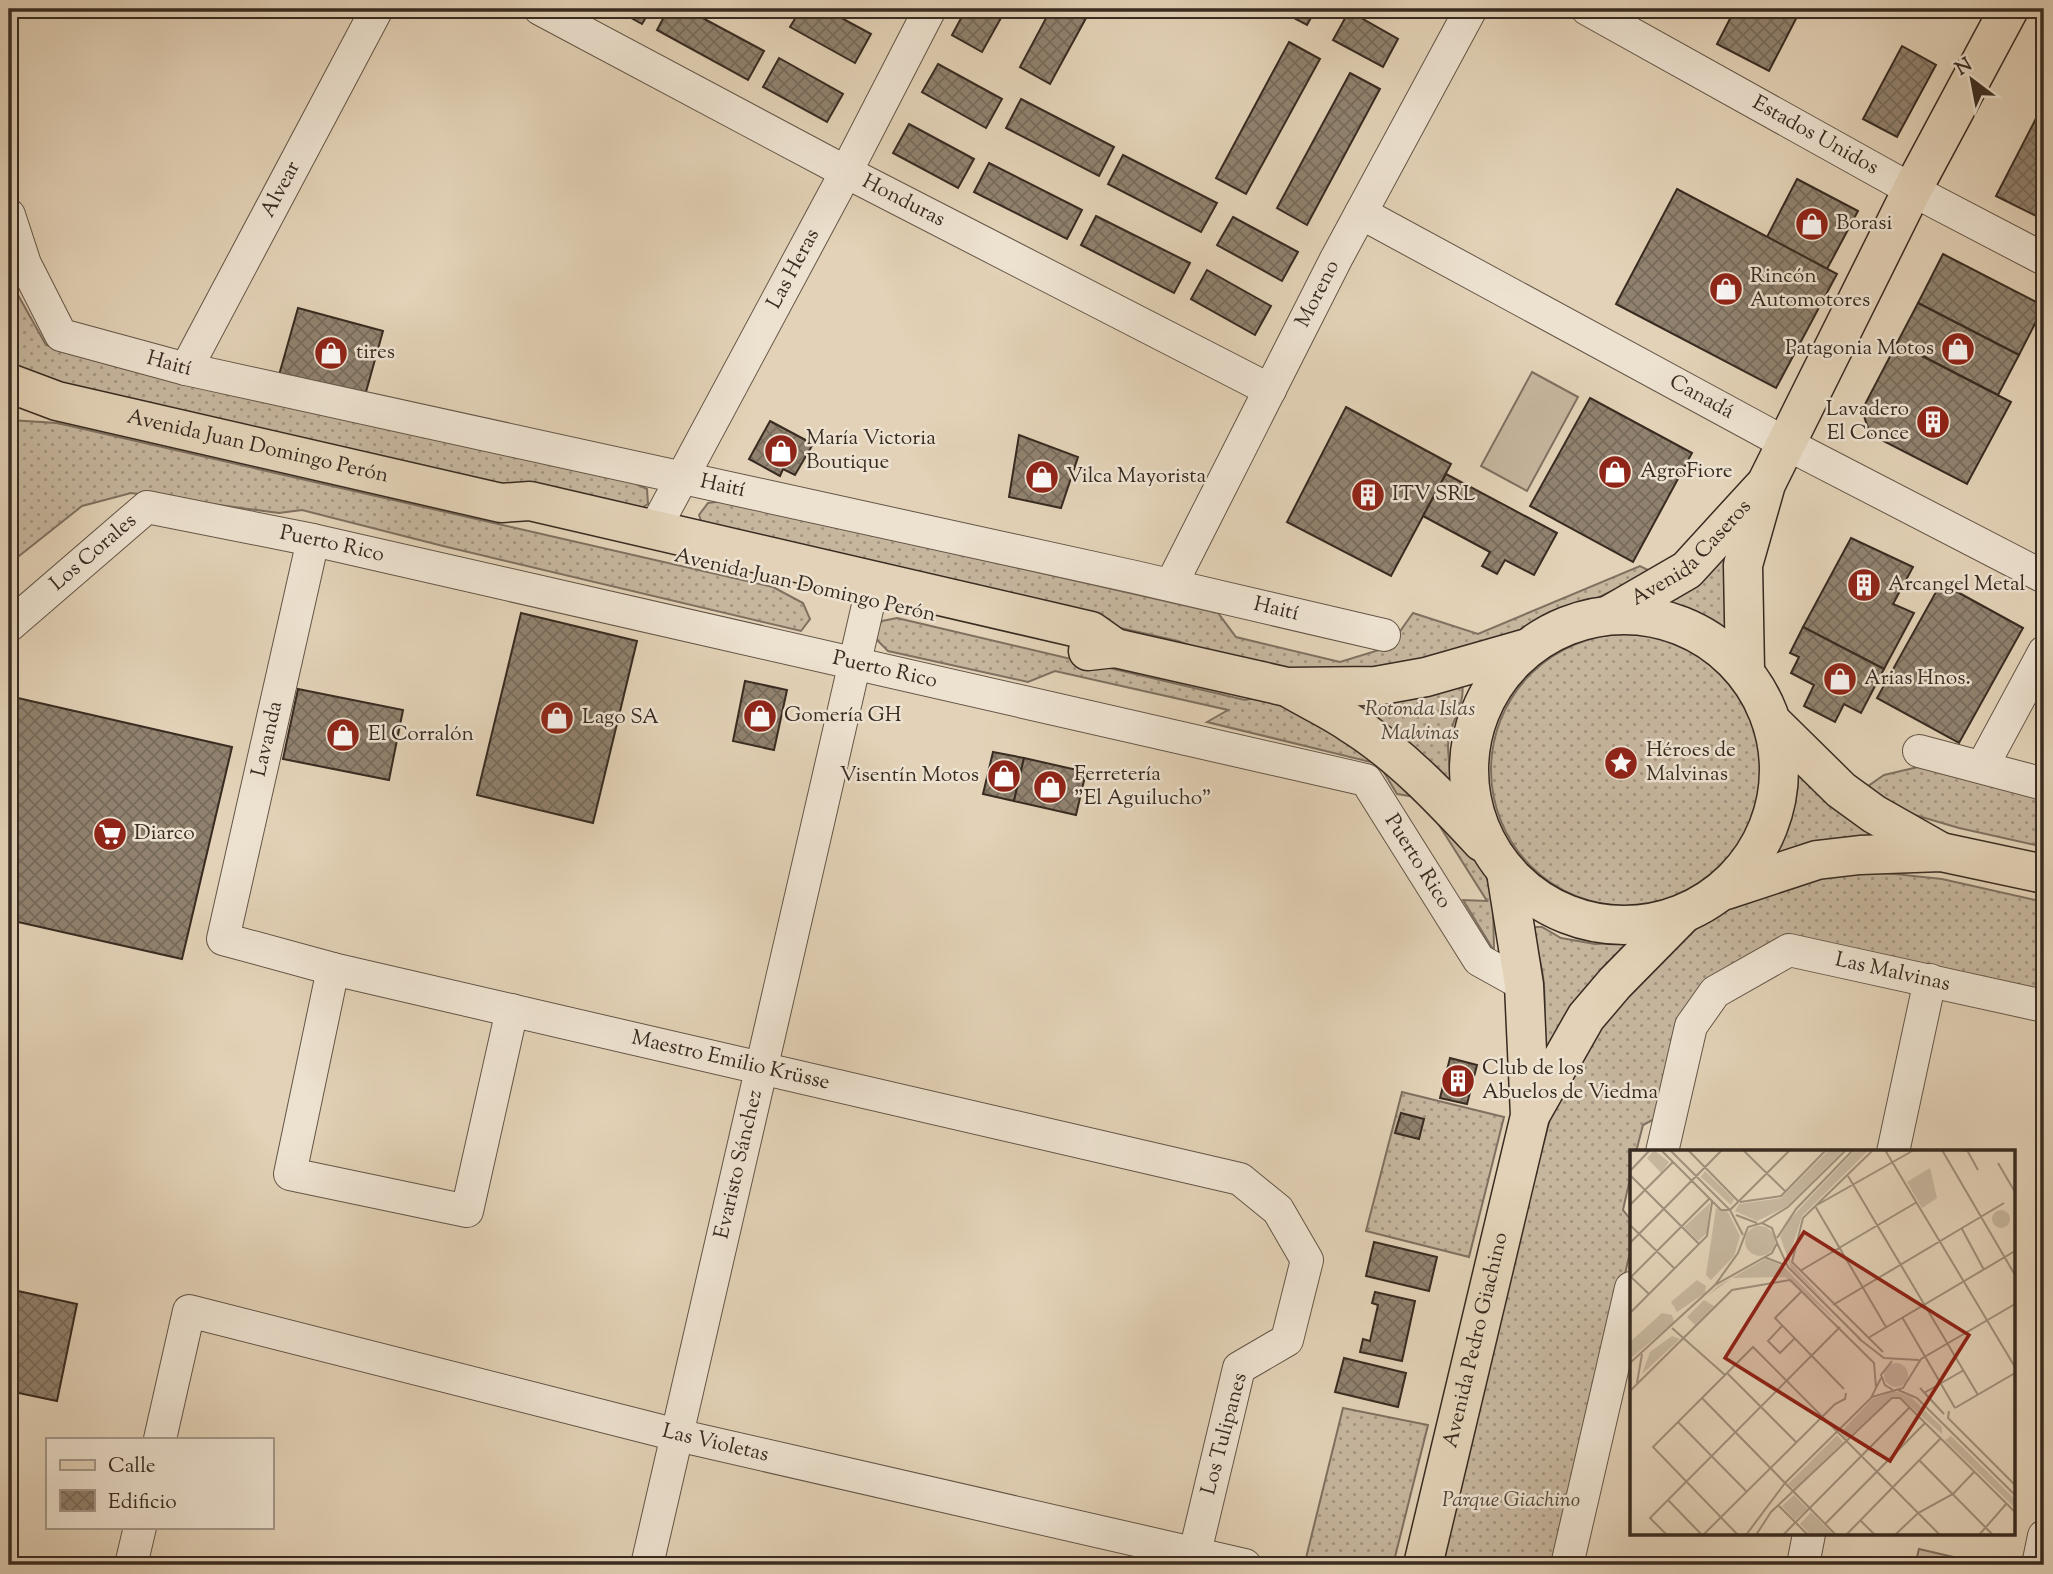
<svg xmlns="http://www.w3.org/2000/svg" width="2053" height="1574" viewBox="0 0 2053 1574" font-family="'Sorts Mill Goudy',serif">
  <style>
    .grass { fill: url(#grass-dots); stroke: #7f7060; stroke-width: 2 }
    .pitch { fill: #c6b69e; stroke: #7f7060; stroke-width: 2 }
    .building { fill: url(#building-cross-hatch); stroke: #382b21; stroke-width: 2 }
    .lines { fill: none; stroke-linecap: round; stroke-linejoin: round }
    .minor-casing { stroke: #635546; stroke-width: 34 }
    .major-casing { stroke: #382b21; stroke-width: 41 }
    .minor { stroke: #ede2d0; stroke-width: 32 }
    .major { stroke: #e3d2b7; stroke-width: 38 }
    .labels { text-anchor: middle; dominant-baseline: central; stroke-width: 5; stroke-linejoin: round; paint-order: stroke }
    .street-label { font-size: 21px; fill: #382b21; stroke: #ede2d0 }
    .poi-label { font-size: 21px; fill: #382b21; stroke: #ede2d0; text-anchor: start }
    .park-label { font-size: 21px; font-style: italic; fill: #54473a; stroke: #ede2d0 }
    .inset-road { fill: none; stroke: #9f8f7b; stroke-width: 2 }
    .view { fill: #8f2418; fill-opacity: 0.15; stroke: #8f2418; stroke-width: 3.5 }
    .inset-edge { fill: none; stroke: #382b21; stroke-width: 3.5 }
  </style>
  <defs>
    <pattern id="grass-dots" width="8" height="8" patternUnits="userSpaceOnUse" patternTransform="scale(1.75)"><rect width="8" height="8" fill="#c6b69e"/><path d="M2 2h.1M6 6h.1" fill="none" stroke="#a29480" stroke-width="1.8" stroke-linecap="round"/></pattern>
    <pattern id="building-cross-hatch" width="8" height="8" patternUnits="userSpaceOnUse" patternTransform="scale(1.75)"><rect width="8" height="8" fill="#91826f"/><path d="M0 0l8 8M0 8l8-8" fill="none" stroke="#776b5b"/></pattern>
  </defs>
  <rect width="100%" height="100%" fill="#e3d2b7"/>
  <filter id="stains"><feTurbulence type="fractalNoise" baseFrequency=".00286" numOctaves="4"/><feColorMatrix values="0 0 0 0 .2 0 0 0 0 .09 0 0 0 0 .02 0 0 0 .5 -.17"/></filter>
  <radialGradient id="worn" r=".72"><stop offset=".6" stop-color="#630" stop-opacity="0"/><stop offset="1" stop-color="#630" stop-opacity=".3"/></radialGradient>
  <g class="grass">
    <polygon points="9,279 46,345 103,360 632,482 647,489 648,504 635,512 614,513 90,393 9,367"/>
    <polygon points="9,420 57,423 773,587 803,603 810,619 801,631 443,546 302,510 279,513 131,493 82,506 9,564"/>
    <polygon points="723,501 1218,613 1236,637 1340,662 1389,647 1413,613 1478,634 1640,566 1652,572 1593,600 1523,629 1420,666 1375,674 1245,666 1178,641 718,537 704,529 699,515 708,503"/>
    <path d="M1732,538L1729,632C1717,632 1700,615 1688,609C1680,606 1672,606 1664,605Z"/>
    <polygon points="897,618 1245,700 1269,695 1295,706 1343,733 1382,761 1430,800 1472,846 1486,873 1493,904 1494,951 1463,900 1487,901 1422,798 1397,794 1379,764 1207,722 1228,710 1055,671 1028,682 888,651 877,640 875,629 882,621"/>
    <circle cx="1627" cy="770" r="136"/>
    <path d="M1462,685C1466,704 1449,724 1448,745C1448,756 1450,768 1451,779L1445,785L1338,695Z"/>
    <polygon points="1791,767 1884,836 1774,854 1787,822 1791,807"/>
    <polygon points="1918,767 2044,800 2044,847 1959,828 1908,813 1864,789 1884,775"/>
    <polygon points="1885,873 1942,879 2044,902 2044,992 1799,939 1717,978 1662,1115 1643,1125 1636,1152 1631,1152 1631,1174 1623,1210 1631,1220 1631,1248 1558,1565 1432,1565 1551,1115 1597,1031 1668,950 1710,918 1745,900 1817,876"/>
    <path d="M1535,927H1542L1561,938L1595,944L1627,943L1631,946L1549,1050L1543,1048C1544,1021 1547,992 1541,965C1539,952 1532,940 1535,927Z"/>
    <polygon points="1402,1092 1504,1117 1469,1257 1366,1231"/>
    <polygon points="1343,1408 1428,1425 1393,1565 1319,1565 1305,1562"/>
    <polygon points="1919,1549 1988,1565 1915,1565"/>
  </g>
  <polygon class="pitch" points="1532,372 1578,397 1527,491 1481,466"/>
  <g class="building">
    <polygon points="615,9 651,9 642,24"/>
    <polygon points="668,9 686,9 764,51 748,80 657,30"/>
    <polygon points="801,9 825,9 871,34 855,63 790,27"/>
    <polygon points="966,9 1006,9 982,52 952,35"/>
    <polygon points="1051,9 1091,9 1050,84 1020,67"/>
    <polygon points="1277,9 1316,9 1307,25"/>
    <polygon points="1735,9 1801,9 1769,71 1717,44"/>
    <polygon points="1349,11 1398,39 1383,67 1333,40"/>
    <polygon points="1289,42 1320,59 1246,194 1216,178"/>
    <polygon points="1902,46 1936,65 1897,137 1863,119"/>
    <polygon points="779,58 843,94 827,122 763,87"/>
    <polygon points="938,64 1002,99 986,128 922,92"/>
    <polygon points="1350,73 1380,89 1307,225 1277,208"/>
    <polygon points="1021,99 1114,147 1099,176 1006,128"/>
    <polygon points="2044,103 2044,220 1996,196"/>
    <polygon points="909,124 974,159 958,188 893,153"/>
    <polygon points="1123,155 1217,203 1201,232 1108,184"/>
    <polygon points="989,163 1082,210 1067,239 974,192"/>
    <polygon points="1797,179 1858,211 1827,269 1767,237"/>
    <polygon points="1677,189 1837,274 1776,388 1616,304"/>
    <polygon points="1096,216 1190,263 1174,293 1081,245"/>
    <polygon points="1233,217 1298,252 1282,281 1217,245"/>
    <polygon points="1943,254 2044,306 2019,355 1918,303"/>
    <polygon points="1207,270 1271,306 1255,335 1191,299"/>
    <polygon points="1918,303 2019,355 1998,395 1897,343"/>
    <polygon points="298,308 383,331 364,399 279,375"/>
    <polygon points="1897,343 2011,402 1967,484 1870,434 1862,410"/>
    <polygon points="1590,398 1692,453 1633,562 1530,506"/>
    <polygon points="1346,407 1451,464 1391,576 1287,522"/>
    <polygon points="770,421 813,444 795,475 783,469 780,476 749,459"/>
    <polygon points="1019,435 1078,457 1061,508 1009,497"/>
    <polygon points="1446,474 1557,533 1534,575 1505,560 1497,574 1482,566 1490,552 1423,516"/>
    <polygon points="1851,538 1913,567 1893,604 1914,613 1884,669 1803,627"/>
    <polygon points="1941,583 2023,628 1959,743 1877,698"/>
    <polygon points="521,613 637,641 593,823 477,795"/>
    <polygon points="1803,627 1884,669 1861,713 1844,704 1835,722 1804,706 1814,685 1791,673 1799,657 1790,653"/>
    <polygon points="745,681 787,690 774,750 733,741"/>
    <polygon points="298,689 403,710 389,780 283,759"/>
    <polygon points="9,696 232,747 182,959 9,920"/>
    <polygon points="993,752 1024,758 1014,801 983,794"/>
    <polygon points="1024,758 1086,772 1076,815 1014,801"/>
    <polygon points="1450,1058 1477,1065 1467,1104 1440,1098"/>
    <polygon points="1401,1113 1424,1119 1419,1139 1395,1133"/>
    <polygon points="1374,1242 1437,1257 1429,1291 1366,1276"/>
    <polygon points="9,1289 77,1304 57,1401 9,1391"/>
    <polygon points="1375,1292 1415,1301 1402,1361 1360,1352 1363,1339 1370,1341 1378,1305 1372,1303"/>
    <polygon points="1344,1358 1406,1373 1398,1407 1335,1392"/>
  </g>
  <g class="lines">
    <g class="minor-casing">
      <g id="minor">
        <path id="s1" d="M540,9L846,172L1270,390"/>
        <path id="s2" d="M1587,9L1912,190L2044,259"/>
        <path id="s3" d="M1361,213L1785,443L2044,577"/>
        <path id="s4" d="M9,215L25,264L61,335L186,369L1135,577L1384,635"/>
        <path id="s5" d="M186,369L377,9"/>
        <path id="s6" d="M654,530L846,172L930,9"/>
        <path id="s7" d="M313,540L223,939L333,969L1240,1179L1278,1210L1307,1260L1287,1340L1239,1368L1192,1565"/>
        <path id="s8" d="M1171,585L1336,259L1471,9"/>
        <path id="s9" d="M9,626L147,507L313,540L1366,780L1479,960L1524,985"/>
        <polyline points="1919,751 2044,784"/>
        <polyline points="1982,767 2044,652"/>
        <polyline points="333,969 290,1174 467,1211 512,1010"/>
        <path id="s10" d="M1662,1152L1691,1026L1715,992L1789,950L2044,1006"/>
        <polyline points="1893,1152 1930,980"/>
        <path id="s11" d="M160,1439L189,1311L677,1435L1245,1565"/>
        <polyline points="131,1565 140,1527"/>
        <path id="s12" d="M647,1565L869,601"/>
        <polyline points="1567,1565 1631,1288"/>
        <polyline points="1803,1565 1809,1534"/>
        <polyline points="2038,1565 2044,1536"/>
      </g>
    </g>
    <g class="major-casing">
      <g id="major">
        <path id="s13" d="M9,383L57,401L501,503L530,501L1091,631L1115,648"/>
        <path id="s14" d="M1611,614L1687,570L1762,488"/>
        <circle cx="1624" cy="770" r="155"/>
        <polyline points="1088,651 1115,648 1287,687 1376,686 1426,677 1524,649"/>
        <polyline points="1745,670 1743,565 1766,484 1912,190 2009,9"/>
        <path d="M1289,688C1309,700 1331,710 1350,723C1400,754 1442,799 1482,842"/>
        <polyline points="1775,725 1841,790 1874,814 1941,852"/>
        <polyline points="1726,890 1817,860 1860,855 1941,852 2044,874"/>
        <polyline points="1531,1114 1586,1017 1615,983 1681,916"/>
        <path id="s15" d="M1423,1565L1530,1116L1524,985L1506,872"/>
      </g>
    </g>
    <use href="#minor" class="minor"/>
    <use href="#major" class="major"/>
  </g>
  <defs>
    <g id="shop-disc" transform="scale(1.75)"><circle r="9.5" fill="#8f2418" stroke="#ede2d0"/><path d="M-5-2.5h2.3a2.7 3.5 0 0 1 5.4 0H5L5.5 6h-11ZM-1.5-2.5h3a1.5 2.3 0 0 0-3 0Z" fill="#fff"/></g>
    <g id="building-disc" transform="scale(1.75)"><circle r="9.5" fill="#8f2418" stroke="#ede2d0"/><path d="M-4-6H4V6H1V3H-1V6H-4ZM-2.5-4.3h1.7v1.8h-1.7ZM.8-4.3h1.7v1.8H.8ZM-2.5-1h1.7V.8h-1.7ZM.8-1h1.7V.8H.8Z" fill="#fff"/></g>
    <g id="sight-disc" transform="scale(1.75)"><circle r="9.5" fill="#8f2418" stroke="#ede2d0"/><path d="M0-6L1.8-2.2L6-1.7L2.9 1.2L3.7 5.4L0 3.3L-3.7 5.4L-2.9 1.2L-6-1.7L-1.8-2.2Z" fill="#fff"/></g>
    <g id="supermarket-disc" transform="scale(1.75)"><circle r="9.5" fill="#8f2418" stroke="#ede2d0"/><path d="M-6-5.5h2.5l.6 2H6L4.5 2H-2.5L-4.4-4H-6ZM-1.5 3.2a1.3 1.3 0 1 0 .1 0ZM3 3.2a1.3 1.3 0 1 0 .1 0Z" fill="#fff"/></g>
  </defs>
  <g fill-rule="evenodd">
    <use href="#shop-disc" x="1812" y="224"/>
    <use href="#shop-disc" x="1726" y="289"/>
    <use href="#shop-disc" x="1958" y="349"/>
    <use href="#shop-disc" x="331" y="353"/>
    <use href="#building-disc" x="1933" y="422"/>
    <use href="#shop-disc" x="781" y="451"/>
    <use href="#shop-disc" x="1615" y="472"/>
    <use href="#shop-disc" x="1042" y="477"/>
    <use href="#building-disc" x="1368" y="495"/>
    <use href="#building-disc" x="1864" y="585"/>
    <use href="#shop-disc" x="1840" y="679"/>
    <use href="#shop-disc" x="760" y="716"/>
    <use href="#shop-disc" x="557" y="718"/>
    <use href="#shop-disc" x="343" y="735"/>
    <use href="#sight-disc" x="1621" y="763"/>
    <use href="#shop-disc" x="1004" y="776"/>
    <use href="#shop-disc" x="1050" y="787"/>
    <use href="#supermarket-disc" x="110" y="834"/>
    <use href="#building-disc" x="1458" y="1081"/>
  </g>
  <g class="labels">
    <g class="street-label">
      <text stroke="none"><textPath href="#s2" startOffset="261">Estados Unidos</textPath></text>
      <text stroke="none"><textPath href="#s5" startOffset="203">Alvear</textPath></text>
      <text stroke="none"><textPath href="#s1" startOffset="411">Honduras</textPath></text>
      <text stroke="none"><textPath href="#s6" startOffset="296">Las Heras</textPath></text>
      <text stroke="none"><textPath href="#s8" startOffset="326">Moreno</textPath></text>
      <text stroke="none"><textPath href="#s4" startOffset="243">Haití</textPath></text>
      <text stroke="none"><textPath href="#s3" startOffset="387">Canadá</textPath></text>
      <text stroke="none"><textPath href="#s13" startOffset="257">Avenida Juan Domingo Perón</textPath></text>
      <text stroke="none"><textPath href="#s4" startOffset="810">Haití</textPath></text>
      <text stroke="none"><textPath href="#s9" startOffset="371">Puerto Rico</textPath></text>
      <text stroke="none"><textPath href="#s14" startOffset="102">Avenida Caseros</textPath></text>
      <text stroke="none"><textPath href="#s9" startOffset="112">Los Corales</textPath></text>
      <text transform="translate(805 586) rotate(13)">Avenida Juan Domingo Perón</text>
      <text stroke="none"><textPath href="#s4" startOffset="1377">Haití</textPath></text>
      <text stroke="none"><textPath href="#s9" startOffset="938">Puerto Rico</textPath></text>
      <text transform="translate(268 739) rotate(-77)">Lavanda</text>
      <text stroke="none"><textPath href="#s9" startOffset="1528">Puerto Rico</textPath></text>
      <text stroke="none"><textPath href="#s10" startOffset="362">Las Malvinas</textPath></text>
      <text stroke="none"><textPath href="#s7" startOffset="931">Maestro Emilio Krüsse</textPath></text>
      <text stroke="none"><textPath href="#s12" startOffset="411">Evaristo Sánchez</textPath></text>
      <text stroke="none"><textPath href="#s15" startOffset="231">Avenida Pedro Giachino</textPath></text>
      <text transform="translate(1225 1434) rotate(-75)">Los Tulipanes</text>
      <text stroke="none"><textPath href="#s11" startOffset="674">Las Violetas</textPath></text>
    </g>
    <g class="poi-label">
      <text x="1836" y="224">Borasi</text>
      <text x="1750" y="277">Rincón<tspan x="1750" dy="24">Automotores</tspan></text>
      <text x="1934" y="349" text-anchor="end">Patagonia Motos</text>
      <text x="356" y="353">tires</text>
      <text x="1909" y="410" text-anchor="end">Lavadero<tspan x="1909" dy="24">El Conce</tspan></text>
      <text x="806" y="439">María Victoria<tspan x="806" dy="24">Boutique</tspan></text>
      <text x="1640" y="472">AgroFiore</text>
      <text x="1066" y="477">Vilca Mayorista</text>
      <text x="1392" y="495">ITV SRL</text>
      <text x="1888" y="585">Arcangel Metal</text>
      <text x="1864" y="679">Arias Hnos.</text>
      <text x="784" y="716">Gomería GH</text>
      <text x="582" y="718">Lago SA</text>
      <text x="368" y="735">El Corralón</text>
      <text x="1646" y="751">Héroes de<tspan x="1646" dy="24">Malvinas</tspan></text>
      <text x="1074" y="775">Ferretería<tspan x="1074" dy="24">"El Aguilucho"</tspan></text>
      <text x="979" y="776" text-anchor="end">Visentín Motos</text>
      <text x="134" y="834">Diarco</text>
      <text x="1482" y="1069">Club de los<tspan x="1482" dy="24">Abuelos de Viedma</tspan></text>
    </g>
    <g class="park-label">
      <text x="1420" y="710">Rotonda Islas<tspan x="1420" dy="24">Malvinas</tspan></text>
      <text x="1511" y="1501">Parque Giachino</text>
    </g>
  </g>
  <g transform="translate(1630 1150)">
    <rect width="385" height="385" fill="#e3d2b7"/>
    <path d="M24,0L39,12L31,23L17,8ZM199,0H214L156,57L127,71L105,61L109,54L151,48ZM225,0H239L172,66L160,104V112L199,155L161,118L150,86L158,71ZM300,18L307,48L292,58L277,32ZM75,21L104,49L101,55L71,27ZM80,53L77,83L68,91L54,77ZM86,58L98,62L110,86L104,106L81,130L76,125ZM362 69a9 9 0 1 1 18 0a9 9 0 1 1-18 0ZM115 91a15 15 0 1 1 30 0a15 15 0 1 1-30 0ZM135,109L153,116L208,172L155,127L102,128L77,146L88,136ZM67,130L76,136L75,143L47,162L41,152ZM74,150L84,156L65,175L57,167ZM32,163L42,165L44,172L0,209V192ZM42,186L50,189L12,224L20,202ZM254 225a12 12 0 1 1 24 0a12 12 0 1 1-24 0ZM265,241L281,247L312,277V284L271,248L263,247L216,289L210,283L242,249ZM207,285L213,292L165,340L158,334ZM321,286L385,349V358L315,290ZM164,345L178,359L165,370L152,356ZM181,362L204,385H181L170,374Z" fill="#c6b69e"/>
    <path class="inset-road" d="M31,0L91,60H100L160,0M40,0L100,60L113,85M58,0L109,52M113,0L155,41M243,0L173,68L162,112L253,202M255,0L385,217M312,0L385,125M337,0L348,20M368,13L385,42M0,21L20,0M0,25L69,94M218,26L348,245M110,52L151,46L196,0M0,55L43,12M187,55L284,0M185,56L256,177M106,65L127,73M132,73L158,57L216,0M0,75L44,118M332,79L354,120M147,88L166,59L223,0M0,93L92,0M147,93L158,117L231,190M134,107L155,115M170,121L287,52M0,126L19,144M0,128L79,49M172,141L145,168L214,239M203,155L374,53M0,163L77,86L82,52M272,167L325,258M152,176L138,191L150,203L164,189M42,178L95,225M228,188L254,208L289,210M238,188L385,101M262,211L251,225L255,235L263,240M0,213L85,135L108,103L118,77L132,73L142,78L147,93L142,103L85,135M97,223L166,292M7,233L12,204M290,238L314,264M268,240L287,248L385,345M0,241L102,140L160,130L244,213L246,237M294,243L334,220M242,247L273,238L291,209L385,154M72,248L206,385M325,258L385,223M319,261L318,268L385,335M48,272L116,341M289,310L363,385M38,350L72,385M149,356L178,385M230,370L245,385M195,374L295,273M37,385L20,368L210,177M73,385L205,254L215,249L216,243M108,385L23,297L123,197L310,385M116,385L155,333L241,248L251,228M126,385L141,362L262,248H270L385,362M153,385L280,257M216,385L311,288M265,385L288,363L323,344L345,321M349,385L377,353"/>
    <path class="view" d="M174,82L339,185L260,311L95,208Z"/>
    <rect width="385" height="385" class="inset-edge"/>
  </g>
  <rect width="2053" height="1574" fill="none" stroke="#e3d2b7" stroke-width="35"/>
  <rect x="10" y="10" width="2032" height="1553" fill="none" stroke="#382b21" stroke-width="3.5"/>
  <rect x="18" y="18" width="2018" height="1539" fill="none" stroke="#382b21" stroke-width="2"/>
  <rect x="46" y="1438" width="228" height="91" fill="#ede2d0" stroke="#a5998a" stroke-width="2"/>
  <rect x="60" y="1460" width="35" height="10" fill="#e3d2b7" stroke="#a5998a" stroke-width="2"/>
  <text x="108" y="1472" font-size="21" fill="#382b21">Calle</text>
  <rect x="60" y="1490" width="35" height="21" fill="url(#building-cross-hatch)" stroke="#a5998a" stroke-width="2"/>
  <text x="108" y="1508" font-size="21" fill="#382b21">Edificio</text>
  <g transform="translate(1972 80) rotate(328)" stroke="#ede2d0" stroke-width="5" paint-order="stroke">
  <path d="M0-5L12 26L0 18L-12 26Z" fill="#382b21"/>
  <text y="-10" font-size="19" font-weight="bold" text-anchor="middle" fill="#382b21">N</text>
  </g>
  <rect width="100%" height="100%" filter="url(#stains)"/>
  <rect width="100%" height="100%" fill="url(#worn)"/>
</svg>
